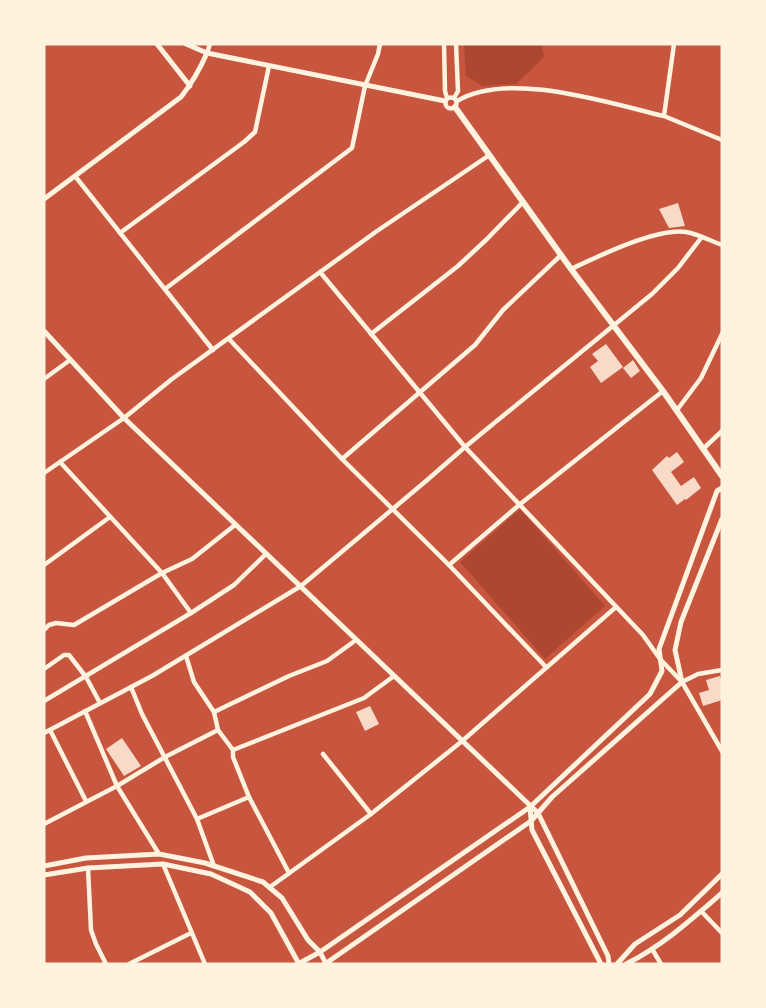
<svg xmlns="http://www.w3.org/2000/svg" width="766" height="1008" viewBox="0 0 766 1008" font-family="Figtree,sans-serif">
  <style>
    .green { fill: #ae4732 }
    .building { fill: #f7dbc8 }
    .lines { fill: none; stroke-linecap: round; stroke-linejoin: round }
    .minor { stroke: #fff3e0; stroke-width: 4.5 }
    .tertiary { stroke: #fff3e0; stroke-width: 5 }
    .secondary { stroke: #fff3e0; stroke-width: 6 }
  </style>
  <rect width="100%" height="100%" fill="#c8553d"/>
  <g class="green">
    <polygon points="464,44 542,44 544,57 516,84 483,86 466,76"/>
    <polygon points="520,509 605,606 545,659 460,562"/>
  </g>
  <g class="building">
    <polygon points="678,203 685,226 669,228 659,209"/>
    <polygon points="606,344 623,367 601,383 590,367 598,361 592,354"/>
    <polygon points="633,360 640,371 631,378 623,368"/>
    <polygon points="677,452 684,462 671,472 681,486 694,477 701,488 686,500 685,499 677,505 652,470 667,456 669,458"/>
    <polygon points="720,676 722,682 722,700 703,706 699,693 709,690 706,680"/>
    <polygon points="370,706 379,724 365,731 356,712"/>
    <polygon points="122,738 141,766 124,776 106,749"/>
  </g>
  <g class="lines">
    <g class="minor">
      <polyline points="444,44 445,91 447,98"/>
      <polyline points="674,44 664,116 722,140"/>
      <polyline points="207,53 210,44"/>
      <circle cx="451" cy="103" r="5.5"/>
      <polyline points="454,98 458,91 456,44"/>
      <path d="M457,101C509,70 608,103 664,116"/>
      <polyline points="75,176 213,350"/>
      <polyline points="120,233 244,142 255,132 269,66"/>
      <path d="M571,269C599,256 656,228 686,232C698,234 711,241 722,245"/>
      <polyline points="320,272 465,447 643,635 660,659 682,682 722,751"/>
      <polyline points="165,289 352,148 365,86 378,54 380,44"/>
      <polyline points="371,334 458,266 487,239 522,203"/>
      <polyline points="229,339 342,459 449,565 546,667"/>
      <polyline points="44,379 70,360"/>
      <polyline points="677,410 701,378 722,334"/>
      <polyline points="703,449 722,431"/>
      <polyline points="342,459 475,345 503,310 561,255"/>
      <polyline points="60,462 162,573 191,613"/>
      <polyline points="44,473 124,418 172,379 377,231 488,156"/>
      <polyline points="44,565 110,517"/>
      <polyline points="449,565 519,505 663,391"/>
      <polyline points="44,630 49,625 56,623 74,625 162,573 192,559 235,525"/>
      <polyline points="186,656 194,682 214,712 218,730 233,750 233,757 249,797 289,873"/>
      <polyline points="44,669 64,655 69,655 86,677 100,703"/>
      <polyline points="682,682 698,674 722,670"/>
      <polyline points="131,687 142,714 197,819 214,866"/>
      <polyline points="44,701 191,613 234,585 266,554"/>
      <polyline points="85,711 117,786 159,854"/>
      <polyline points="214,712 289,676 327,661 356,640"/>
      <polyline points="50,730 86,801"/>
      <polyline points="44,733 152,676 301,586 426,481 465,447 652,294 678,268 701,238"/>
      <polyline points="233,750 364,698 394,676"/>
      <polyline points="323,754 371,814"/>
      <polyline points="197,819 249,797"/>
      <polyline points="44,824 117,786 165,757 218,730"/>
      <polyline points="163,864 205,964"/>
      <polyline points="88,868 91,930 96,944 106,964"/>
      <polyline points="270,887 371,814 461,742 616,607"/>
      <polyline points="701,911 722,933"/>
      <polyline points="652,949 661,964"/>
      <polyline points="129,964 191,933"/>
    </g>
    <g class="tertiary">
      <polyline points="157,44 190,86"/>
      <polyline points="186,44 207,53 445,101"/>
      <path d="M44,199L181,97C192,83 200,69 207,53"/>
      <polyline points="44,331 124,418 538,813 608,956 609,964"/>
      <polyline points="530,807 532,830 601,964"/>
      <polyline points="44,866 86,858 159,854 205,863 263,882 282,898 308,940 320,952 326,964"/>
      <polyline points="44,875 88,868 163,864 211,874 250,892 271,913 299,964"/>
      <polyline points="298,964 320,952 530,807 650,694 662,671 659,649 717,491 722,488"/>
      <polyline points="325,964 531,821 552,797 682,682 675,650 681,622 722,519"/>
      <polyline points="617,964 635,944 680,915 722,874"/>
      <path d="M626,964C662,946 692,919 722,893"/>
    </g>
    <polyline class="secondary" points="455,107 571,269 663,391 722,476"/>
  </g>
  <rect width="766" height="1008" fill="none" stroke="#fff3e0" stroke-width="91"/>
</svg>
